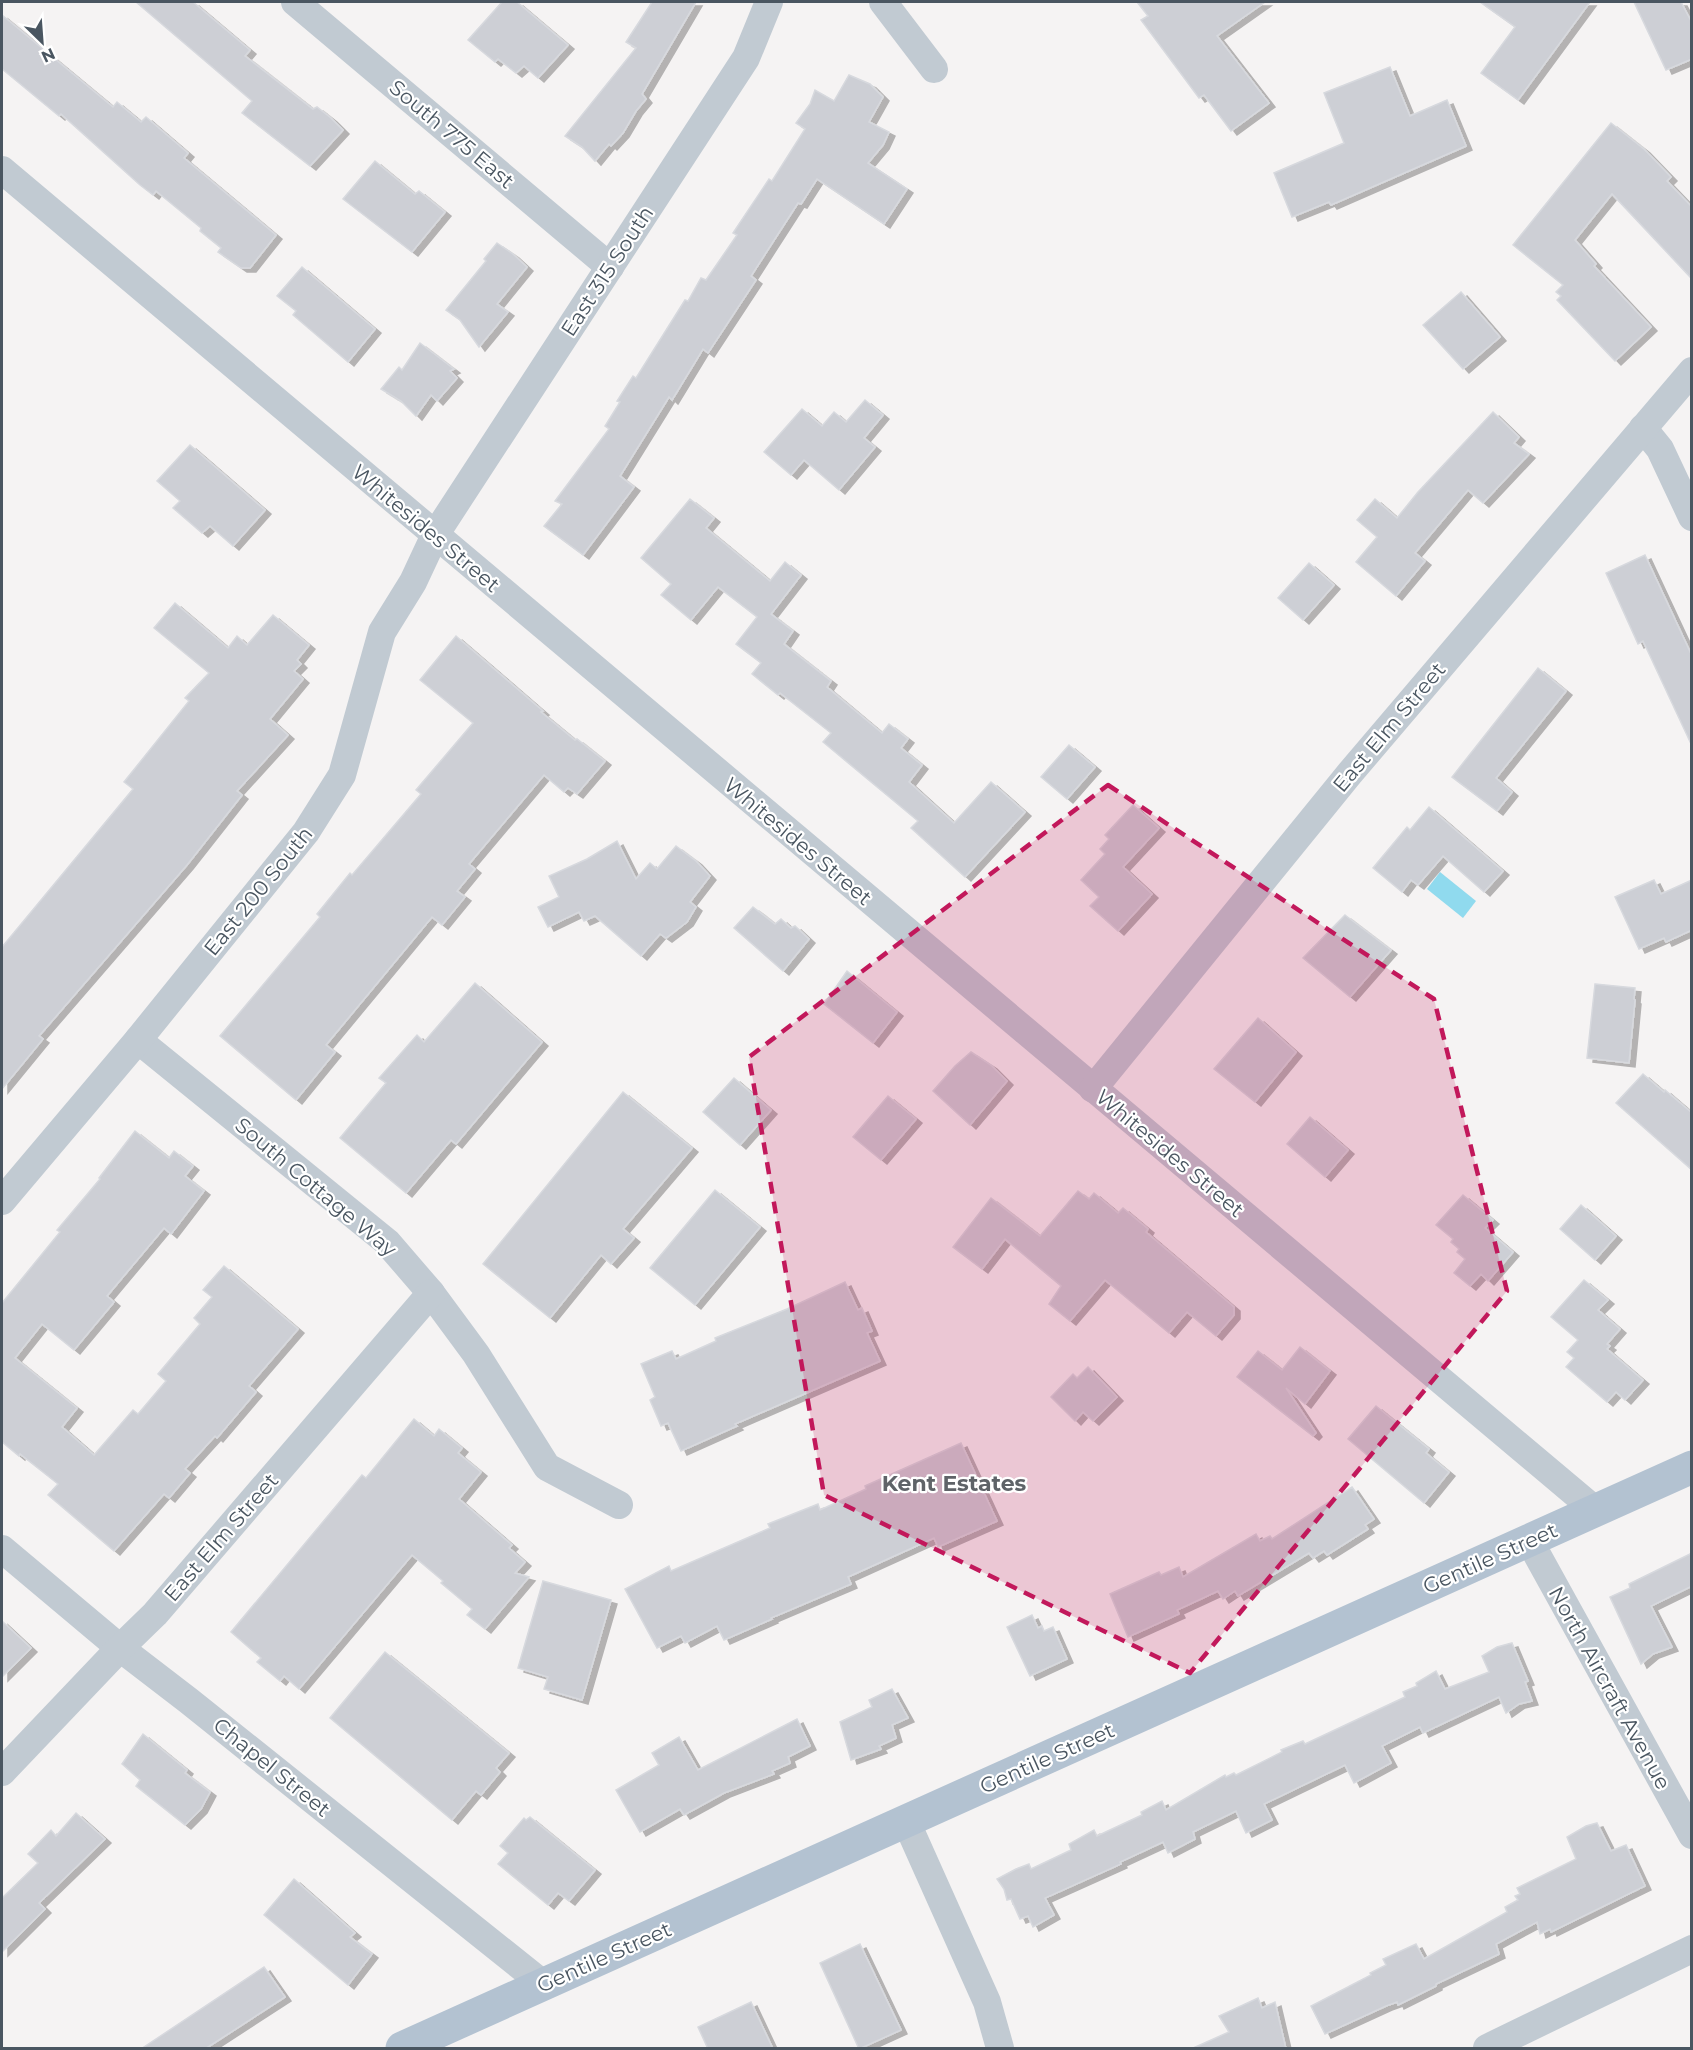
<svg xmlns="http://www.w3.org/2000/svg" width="1693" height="2050" viewBox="0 0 1693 2050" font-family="Montserrat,sans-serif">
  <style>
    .water { fill: #90daee }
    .building { fill: #cdcfd5; stroke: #d7d9de; stroke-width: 1.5; filter: url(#shadow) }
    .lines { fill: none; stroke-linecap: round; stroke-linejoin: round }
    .minor { stroke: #c1cad2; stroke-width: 28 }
    .major { stroke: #b3c2d1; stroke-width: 33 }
    .marked { fill: #c2185b; fill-opacity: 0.2; stroke: #c2185b; stroke-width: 4.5; stroke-dasharray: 12 8; stroke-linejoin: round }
    .labels { text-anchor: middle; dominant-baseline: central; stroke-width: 4.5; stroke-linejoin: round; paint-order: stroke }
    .street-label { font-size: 21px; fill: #4a5661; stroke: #fff }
    .neighbourhood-label { font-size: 22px; font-weight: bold; fill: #5f6368; stroke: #fff }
  </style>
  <defs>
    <filter id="shadow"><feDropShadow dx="6" dy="4" stdDeviation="0" flood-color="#0004"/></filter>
  </defs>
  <rect width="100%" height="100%" fill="#f5f3f3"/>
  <polygon class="water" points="1440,872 1476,901 1463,918 1427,889"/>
  <g class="building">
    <polygon points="136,2 193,2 250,50 245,56 313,109 317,107 331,118 343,130 310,166 242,113 252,101"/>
    <polygon points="502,2 517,2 568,45 538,78 524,66 516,73 498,59 495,62 468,40"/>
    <polygon points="652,2 696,2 642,94 646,99 636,111 623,133 611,146 609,144 595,161 582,147 565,136 636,48 626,42"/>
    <polygon points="1137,2 1265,2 1217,36 1269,103 1231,131 1204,95 1199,98 1141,20 1148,16"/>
    <polygon points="1480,2 1590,2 1518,100 1481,73 1515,27"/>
    <polygon points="1634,2 1681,2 1692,23 1692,59 1666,70"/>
    <polygon points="2,15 113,107 117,102 141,122 146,117 188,153 184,158 276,235 250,268 241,268 218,252 221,248 200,231 201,228 156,191 153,195 140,185 61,114 59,116 2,69"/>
    <polygon points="1390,67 1410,116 1447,100 1466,146 1331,205 1329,202 1292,217 1274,173 1344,143 1324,93"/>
    <polygon points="849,75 870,84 883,97 869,122 889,132 883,145 868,163 907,189 884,224 817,179 801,204 798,203 751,276 756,280 708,353 703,349 672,400 669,397 620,476 634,487 583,555 544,526 562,504 555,501 609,429 605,426 620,402 617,401 633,376 636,378 685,300 688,301 701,278 706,280 737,235 733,233 769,179 772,181 805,129 796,123 810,104 815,90 834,101"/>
    <polygon points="1611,123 1644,149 1671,177 1667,181 1692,207 1692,279 1612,194 1575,240 1596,264 1594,266 1651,327 1615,361 1557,300 1561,296 1556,292 1563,285 1513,245"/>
    <polygon points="375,161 415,194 419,191 445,212 412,252 343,199"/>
    <polygon points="497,243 513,254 527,267 497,304 508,312 479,347 460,320 446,310 486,261 484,259"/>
    <polygon points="302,267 375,329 348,362 293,315 296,311 277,296"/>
    <polygon points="1461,292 1500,337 1463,369 1423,325"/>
    <polygon points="420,343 454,369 450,371 457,378 437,401 431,395 416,416 401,401 381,389 399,367 402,370"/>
    <polygon points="865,400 883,415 864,438 875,447 839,490 804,460 791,475 764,452 802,409 822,426 834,412 846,422"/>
    <polygon points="1493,412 1519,437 1514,443 1529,454 1483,503 1468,490 1415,553 1425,561 1396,596 1356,562 1377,537 1357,520 1375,499 1397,518 1418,492"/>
    <polygon points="190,445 265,510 233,546 210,526 202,533 173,508 180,501 157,481"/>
    <polygon points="690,499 714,518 706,528 770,581 785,562 801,575 771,614 793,631 784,644 831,681 827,687 882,733 889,724 908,739 901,748 922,765 909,782 954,823 991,782 1025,812 965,877 911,828 918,821 823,742 831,733 780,693 778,695 752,674 761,663 736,644 757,617 718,587 691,620 661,595 671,584 641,558"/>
    <polygon points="1645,555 1692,656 1692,746 1643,641 1638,644 1606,573"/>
    <polygon points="1309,563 1334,585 1303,620 1278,598"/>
    <polygon points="175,603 228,648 237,636 247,645 273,615 309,645 297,660 301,664 294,671 303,679 270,719 288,735 237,791 242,795 187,865 39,1036 43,1039 2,1089 2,947 133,789 124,782 189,701 185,698 209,673 154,628"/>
    <polygon points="456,636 543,711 541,712 575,740 577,739 605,761 577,794 568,788 564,792 544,775 469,864 475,869 457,891 465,897 442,925 432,917 326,1045 335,1052 296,1100 220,1036 320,917 317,914 350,873 352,875 421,794 416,790 473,723 420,680"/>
    <polygon points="1538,668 1566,691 1496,778 1512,792 1497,811 1452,777"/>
    <polygon points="1069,745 1095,767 1067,799 1041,777"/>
    <polygon points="1133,805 1159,828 1123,867 1152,894 1118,931 1090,906 1099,897 1081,880 1105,854 1100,849 1109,839 1105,835"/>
    <polygon points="1429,807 1503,871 1484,892 1443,856 1418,885 1411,880 1402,892 1373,868 1407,827 1410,830"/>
    <polygon points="617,841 636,879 650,863 657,869 676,846 696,861 710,876 690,902 696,907 687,922 666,938 660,934 641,956 595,916 584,921 579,912 548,927 538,907 559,897 549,876 587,859"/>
    <polygon points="1654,880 1661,894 1692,880 1692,930 1666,942 1664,938 1639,949 1615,897"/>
    <polygon points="753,907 775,924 781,919 791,928 795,926 809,939 783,971 734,928"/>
    <polygon points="1345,915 1391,950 1350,997 1303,958"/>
    <polygon points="847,971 897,1012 873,1043 824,1004"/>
    <polygon points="475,983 542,1042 456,1144 451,1140 406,1193 340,1138 386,1083 379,1078 417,1035 424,1042"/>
    <polygon points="1595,984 1635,988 1634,999 1635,1000 1629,1063 1587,1058"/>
    <polygon points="1258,1018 1296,1052 1255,1102 1214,1069"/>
    <polygon points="971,1052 991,1065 1007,1081 970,1125 933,1091 955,1066"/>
    <polygon points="1643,1074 1664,1092 1665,1090 1692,1113 1692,1170 1616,1103"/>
    <polygon points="734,1078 771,1110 740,1145 703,1112"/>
    <polygon points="623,1092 692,1148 623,1229 634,1238 611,1264 601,1255 550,1318 483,1264"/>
    <polygon points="888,1096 916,1119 881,1160 853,1137"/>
    <polygon points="1310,1117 1348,1150 1325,1177 1287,1144"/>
    <polygon points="135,1131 169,1158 174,1151 193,1166 185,1176 204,1191 171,1234 164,1228 107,1296 114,1302 74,1350 42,1324 15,1358 77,1408 62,1427 94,1455 133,1410 138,1414 166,1381 158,1374 200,1324 194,1318 212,1297 203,1290 224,1266 298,1329 249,1386 256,1392 217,1438 215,1436 185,1469 190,1473 169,1498 164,1494 114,1551 48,1495 58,1484 20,1454 19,1456 2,1442 2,1303 60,1232 57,1230 100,1179 99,1178"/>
    <polygon points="715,1190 760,1227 695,1305 650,1268"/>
    <polygon points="1078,1191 1089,1199 1094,1193 1118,1213 1123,1208 1148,1229 1146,1232 1234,1307 1234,1315 1216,1336 1187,1312 1169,1333 1105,1280 1070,1321 1049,1304 1061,1286 1005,1239 982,1269 953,1247 991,1198 1040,1236"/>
    <polygon points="1463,1195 1493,1220 1485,1228 1513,1252 1488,1281 1481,1274 1470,1286 1454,1273 1465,1259 1457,1252 1459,1249 1451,1242 1453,1239 1436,1225"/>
    <polygon points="1581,1205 1616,1236 1595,1260 1560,1229"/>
    <polygon points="1584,1280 1608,1300 1598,1310 1620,1329 1607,1344 1610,1346 1607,1349 1643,1380 1625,1400 1616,1392 1607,1402 1566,1367 1574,1358 1567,1352 1578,1340 1551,1317"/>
    <polygon points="845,1282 858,1310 862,1308 872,1331 867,1333 880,1361 735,1424 737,1426 681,1451 668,1423 661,1426 650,1400 655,1397 641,1364 672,1351 676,1359 716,1341 715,1338 787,1309"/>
    <polygon points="1300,1347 1330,1371 1305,1404 1286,1388 1316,1433 1313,1436 1237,1377 1258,1351 1282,1370"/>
    <polygon points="1088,1367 1117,1397 1093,1421 1083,1412 1075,1421 1051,1397 1073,1374 1077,1378"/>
    <polygon points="1376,1406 1429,1449 1426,1453 1449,1472 1424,1503 1348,1439"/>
    <polygon points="414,1419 434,1436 439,1429 462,1448 458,1453 481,1472 459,1499 512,1545 509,1548 525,1562 515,1573 529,1577 485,1629 467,1615 472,1609 441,1583 443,1581 412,1555 299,1689 284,1676 280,1681 257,1662 261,1658 231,1632 362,1475 366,1478"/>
    <polygon points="961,1443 997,1521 938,1547 934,1538 848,1577 851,1584 771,1618 772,1619 724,1640 717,1626 685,1643 681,1636 657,1648 625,1589 669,1566 671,1571 770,1528 768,1524 818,1504 820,1510 866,1489 865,1486"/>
    <polygon points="1352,1487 1374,1519 1365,1525 1368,1529 1327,1555 1324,1551 1313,1558 1309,1553 1238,1596 1235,1591 1223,1599 1218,1591 1177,1610 1179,1614 1128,1637 1110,1594 1159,1572 1161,1575 1179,1567 1183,1577 1256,1534 1260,1541 1270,1536 1272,1539"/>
    <polygon points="1692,1553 1692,1586 1651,1606 1672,1647 1653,1654 1641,1664 1610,1597 1630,1588 1629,1584"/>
    <polygon points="543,1581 611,1600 582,1700 544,1689 548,1677 518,1668"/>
    <polygon points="1032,1615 1038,1628 1042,1626 1044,1631 1053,1627 1067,1659 1030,1676 1007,1627"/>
    <polygon points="2,1621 31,1648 2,1677"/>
    <polygon points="1512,1643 1528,1681 1525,1682 1532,1701 1519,1704 1506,1713 1499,1697 1423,1733 1420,1727 1382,1746 1391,1763 1354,1783 1345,1765 1264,1804 1272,1820 1246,1833 1236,1811 1193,1832 1195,1839 1168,1853 1163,1842 1120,1862 1121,1864 1045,1898 1054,1915 1033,1927 1028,1916 1020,1919 1011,1899 1007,1900 1004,1889 997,1879 1016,1869 1029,1864 1031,1869 1071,1850 1069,1844 1094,1830 1097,1836 1142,1815 1141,1812 1162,1801 1166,1810 1225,1775 1226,1777 1234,1773 1236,1775 1282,1752 1281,1750 1303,1741 1305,1744 1405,1697 1403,1692 1417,1686 1416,1683 1436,1671 1445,1689 1489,1672 1482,1656 1497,1647"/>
    <polygon points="385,1652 509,1753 496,1768 500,1772 481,1795 476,1791 452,1820 330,1718"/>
    <polygon points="892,1689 908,1718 892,1725 896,1738 879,1746 881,1749 851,1760 840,1722 872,1707 869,1700"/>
    <polygon points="797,1719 810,1746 788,1757 790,1763 772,1771 774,1774 724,1793 684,1815 680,1809 640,1832 616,1790 659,1765 652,1753 679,1737 698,1770"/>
    <polygon points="143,1734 187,1770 185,1773 210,1792 201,1809 185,1825 136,1786 140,1780 122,1764"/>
    <polygon points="76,1813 105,1839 39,1903 45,1909 2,1952 2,1898 38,1863 28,1854 51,1830 56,1836"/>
    <polygon points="530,1817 595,1870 569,1901 558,1893 548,1905 498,1864 508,1853 500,1846 524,1818 526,1820"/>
    <polygon points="1597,1823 1611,1851 1626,1845 1645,1886 1551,1932 1550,1929 1540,1934 1537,1922 1496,1944 1499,1954 1436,1984 1436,1986 1398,2005 1397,2002 1386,2006 1325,2034 1311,2006 1371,1975 1370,1973 1386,1965 1383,1959 1416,1944 1424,1959 1507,1912 1505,1907 1518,1900 1515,1896 1520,1894 1517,1888 1576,1859 1567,1837 1586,1826"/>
    <polygon points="294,1879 355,1933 350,1937 372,1954 348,1985 264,1915"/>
    <polygon points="860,1944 901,2030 859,2049 820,1963"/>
    <polygon points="264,1967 285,1997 205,2049 141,2049"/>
    <polygon points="1258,1998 1262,2008 1275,2002 1286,2049 1191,2049 1229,2032 1219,2016"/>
    <polygon points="751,2002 773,2049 708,2049 698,2027"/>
  </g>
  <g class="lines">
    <g class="minor">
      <polyline points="295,2 610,267"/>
      <polyline points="883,2 934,69"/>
      <polyline points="2,170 1595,1510"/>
      <polyline points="1643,428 1660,449 1692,517"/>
      <polyline points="138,1040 387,1242 431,1293 476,1354 547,1467 619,1505"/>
      <polyline points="1093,1089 1350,773 1692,371"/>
      <polyline points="2,1201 138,1040 306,832 342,775 382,632 413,582 435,535 746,58 769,2"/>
      <polyline points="1529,1540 1692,1835"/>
      <polyline points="2,1549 120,1648 189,1701 543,1984"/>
      <polyline points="2,1772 120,1648 155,1614 431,1293"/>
      <polyline points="906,1821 987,2002 1000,2048"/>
      <polyline points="1487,2048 1692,1949"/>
    </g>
    <polyline class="major" points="402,2048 1692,1467"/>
  </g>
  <path class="marked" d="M1108,785L1434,999L1507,1291L1190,1673L824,1495L749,1057Z"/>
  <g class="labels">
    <g class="street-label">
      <text transform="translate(452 134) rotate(40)">South 775 East</text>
      <text transform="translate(607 271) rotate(-57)">East 315 South</text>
      <text transform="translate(426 528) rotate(40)">Whitesides Street</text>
      <text transform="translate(1389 727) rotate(-50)">East Elm Street</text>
      <text transform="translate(798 841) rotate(40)">Whitesides Street</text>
      <text transform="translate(258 891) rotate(-51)">East 200 South</text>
      <text transform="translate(1170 1153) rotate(40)">Whitesides Street</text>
      <text transform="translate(316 1187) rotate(40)">South Cottage Way</text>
      <text transform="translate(221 1537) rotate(-49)">East Elm Street</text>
      <text transform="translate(1490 1558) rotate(-24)">Gentile Street</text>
      <text transform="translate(1610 1688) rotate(61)">North Aircraft Avenue</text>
      <text transform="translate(1047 1758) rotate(-24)">Gentile Street</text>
      <text transform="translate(272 1767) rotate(39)">Chapel Street</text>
      <text transform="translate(604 1957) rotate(-24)">Gentile Street</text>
    </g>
    <g class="neighbourhood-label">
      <text x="954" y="1483">Kent Estates</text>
    </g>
  </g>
  <rect width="1693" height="2050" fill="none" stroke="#4a5661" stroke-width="6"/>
  <g transform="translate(42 42) rotate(155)" stroke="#ffffff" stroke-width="4.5" paint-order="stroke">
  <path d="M0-4.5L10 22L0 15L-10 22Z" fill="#4a5661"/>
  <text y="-9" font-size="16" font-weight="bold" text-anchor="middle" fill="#4a5661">N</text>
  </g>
</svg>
